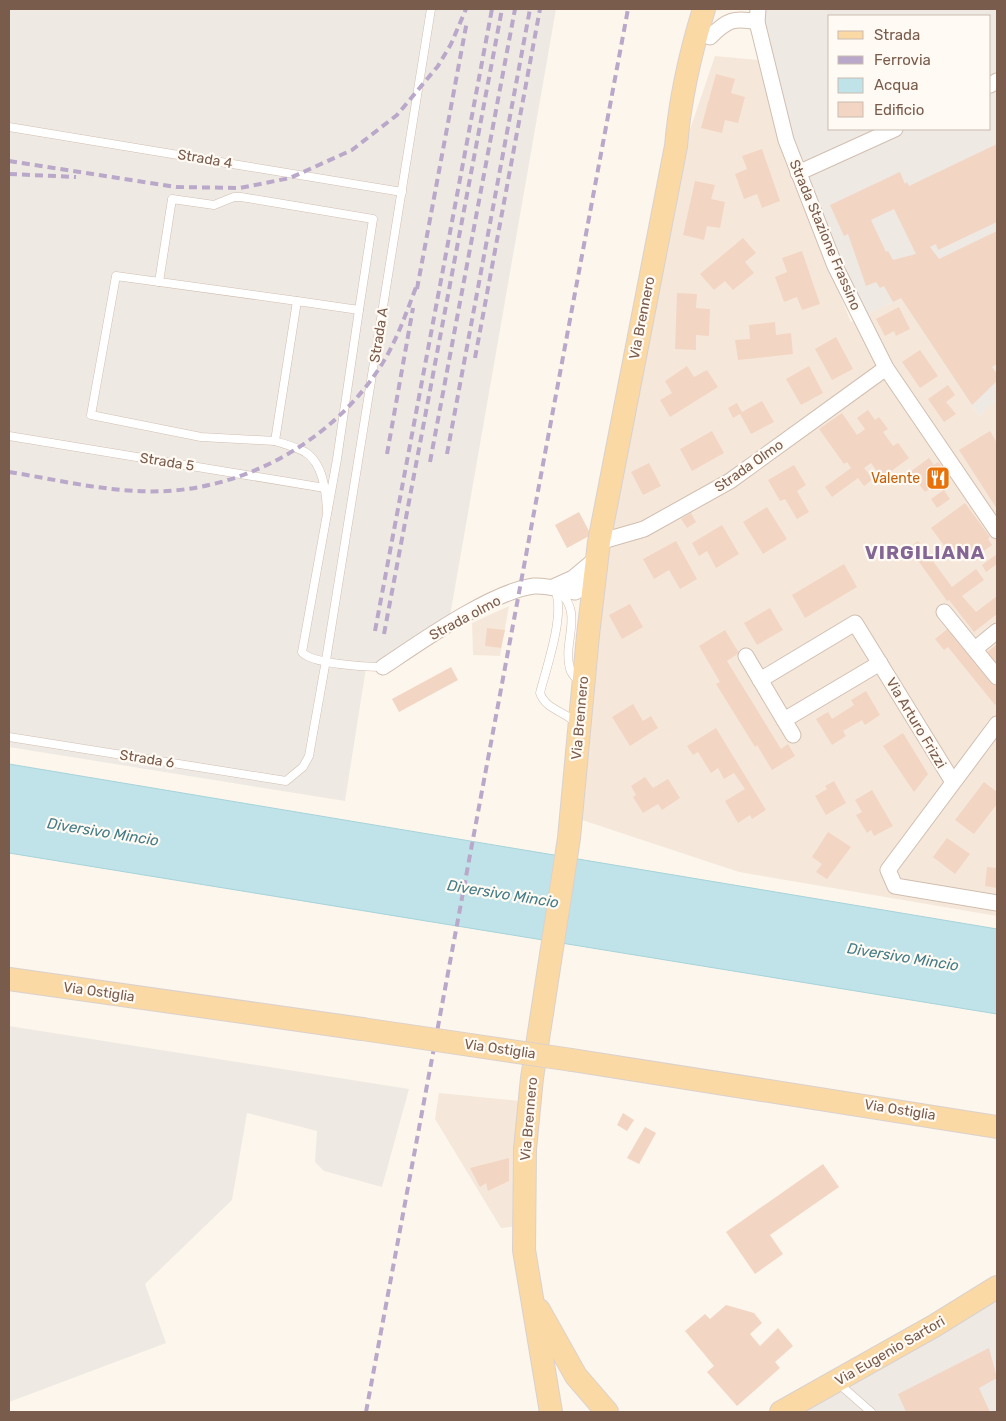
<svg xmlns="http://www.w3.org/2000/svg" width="1006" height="1421" viewBox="0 0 1006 1421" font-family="Rubik,sans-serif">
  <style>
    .residential { fill: #f5e8da }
    .industrial { fill: #efe9e4; fill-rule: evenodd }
    .water { fill: #bfe3e8; stroke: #a5d3da }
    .building { fill: #f3d5c3; fill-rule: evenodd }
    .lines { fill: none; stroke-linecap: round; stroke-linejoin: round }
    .service-casing { stroke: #d1beb0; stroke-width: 9 }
    .minor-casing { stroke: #d1beb0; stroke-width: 17 }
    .primary-casing { stroke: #dad1cd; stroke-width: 24 }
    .service { stroke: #fff; stroke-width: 8 }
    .minor { stroke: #fff; stroke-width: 15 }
    .primary { stroke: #fbd9a5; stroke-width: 22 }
    .rail { stroke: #b9a8c9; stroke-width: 4; stroke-dasharray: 8 5; stroke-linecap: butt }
    .primary-bridge-casing { stroke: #dad1cd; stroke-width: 24; stroke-linecap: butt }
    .primary-bridge { stroke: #fbd9a5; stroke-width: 22 }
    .labels { text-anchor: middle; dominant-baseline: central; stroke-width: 4.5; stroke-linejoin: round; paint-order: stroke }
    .street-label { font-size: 14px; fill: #7a5c4d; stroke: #fffaf3 }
    .food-label { font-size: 14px; fill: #c56008; stroke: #fffaf3; text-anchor: end }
    .water-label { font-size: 15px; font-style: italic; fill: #437c86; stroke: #fffaf3 }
    .district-label { font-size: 19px; font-weight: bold; letter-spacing: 1px; fill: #846695; stroke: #fffaf3 }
  </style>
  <rect width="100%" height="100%" fill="#fdf6ec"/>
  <g class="residential">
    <polygon points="715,56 758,60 778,139 851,322 901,298 979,416 997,399 997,916 739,872 579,819 590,636 684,147"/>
    <polygon points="509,606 500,656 473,655 472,623"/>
    <polygon points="439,1093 521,1101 517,1226 501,1228 435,1119"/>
  </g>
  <g class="industrial">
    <polygon points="9,9 556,9 450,616 376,666 366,668 345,801 9,747"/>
    <path d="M765,9H997V399L979,416L901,298L866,315L840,263L791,137L764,21ZM830,16H990V129H830Z"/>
    <polygon points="9,1026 409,1089 382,1187 324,1171 315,1162 317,1131 247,1113 232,1200 145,1284 166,1343 9,1402"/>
    <polygon points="997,1295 997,1412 796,1412"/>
  </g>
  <polygon class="water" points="9,764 997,929 997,1014 9,853"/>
  <g class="building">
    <polygon points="716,74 735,79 731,93 745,97 738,123 725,120 722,133 701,128"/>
    <path d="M997,144V222L938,250L936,244L930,247L939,259L997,231V364L992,367L997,374V381L972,405L901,298L893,302L884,286L880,288L876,282L866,286L848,234L844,236L830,205L900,172L905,184L907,182L909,186ZM894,209L916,254L893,260L888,251L886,252L871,220Z"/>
    <polygon points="762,149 780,201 762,208 757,194 744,199 735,174 747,169 742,156"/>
    <polygon points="695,181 715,185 711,199 725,202 720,228 707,226 704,240 683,235"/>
    <polygon points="743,238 756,253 745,262 754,273 733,290 725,281 714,290 700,274"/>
    <polygon points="802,251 820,304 802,310 797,297 784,302 775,277 787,272 782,258"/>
    <polygon points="677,293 697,294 696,308 710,309 709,336 696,335 696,350 675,349"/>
    <polygon points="899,307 910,329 896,336 894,331 885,336 876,319"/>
    <polygon points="775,322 776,335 791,333 793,354 738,360 735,340 750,339 749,325"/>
    <polygon points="836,337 853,369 832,380 815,349"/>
    <polygon points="920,350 938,376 920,388 902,362"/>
    <polygon points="687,366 694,377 707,370 718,387 670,417 660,400 672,393 665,381"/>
    <polygon points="809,366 823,393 801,405 786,379"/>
    <polygon points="948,385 955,395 946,402 956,414 944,422 928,399"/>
    <polygon points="762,401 774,422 751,434 740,414 733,418 728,408 737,403 742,412"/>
    <polygon points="868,410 875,420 879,417 888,429 883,432 893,446 898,443 909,458 882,478 871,463 864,468 873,479 864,486 858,478 832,497 825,487 851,468 847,462 844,464 819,429 842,413 857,435 865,429 857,418"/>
    <polygon points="712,431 724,453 692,471 680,449"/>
    <polygon points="990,431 997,443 997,509 959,450"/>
    <polygon points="929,458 934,465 938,462 948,475 925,492 910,472"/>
    <polygon points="649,463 661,486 643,495 631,472"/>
    <polygon points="794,465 806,485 797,491 809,512 797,519 785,499 780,501 768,480"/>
    <polygon points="944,490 950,499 937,508 931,499"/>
    <polygon points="965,503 990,537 988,539 992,545 971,560 961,546 955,551 950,544 946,548 931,528"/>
    <polygon points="767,507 787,539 763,554 743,522"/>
    <polygon points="579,512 591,535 567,548 555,525"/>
    <polygon points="691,513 696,522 687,528 681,519"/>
    <polygon points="722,525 739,554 716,568 707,551 699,556 692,543"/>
    <polygon points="676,541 697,579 680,589 669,570 654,579 643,559"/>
    <polygon points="918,541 952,587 976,569 984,580 962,596 976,612 997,596 997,614 974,632 949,600 947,601 909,548"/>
    <polygon points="997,554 997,564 986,572 982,565"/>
    <polygon points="844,564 857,587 805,618 792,595"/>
    <polygon points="630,604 643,627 622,639 609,615"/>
    <polygon points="770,608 783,630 757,645 744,623"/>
    <polygon points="951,626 997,684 997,703 995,705 948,647 944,650 935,639"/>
    <polygon points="487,628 505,630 501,648 485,646"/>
    <polygon points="725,630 739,653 727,661 781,749 788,744 795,756 772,770 757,745 755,747 716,684 720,682 699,646"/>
    <polygon points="997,644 997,671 985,654"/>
    <polygon points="451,667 458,680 399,712 392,699"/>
    <polygon points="866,691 880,715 865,725 862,720 843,731 846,736 832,745 816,719 828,712 832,719 854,705 851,700"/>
    <polygon points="633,704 643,721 651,716 658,728 630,746 612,717"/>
    <polygon points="716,728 766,810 752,819 750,815 738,823 725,801 745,789 734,773 724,779 718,768 711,773 698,752 693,755 687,746"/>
    <polygon points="903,733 928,774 914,792 883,746"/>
    <polygon points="645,777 653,788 668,779 680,798 662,810 658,804 643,813 633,797 636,795 631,786"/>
    <polygon points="834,781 846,803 826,815 815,796 827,789 825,786"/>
    <polygon points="984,782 997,792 997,804 974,834 955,820"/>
    <polygon points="872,790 893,826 874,836 871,830 867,833 856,815 862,812 855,800"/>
    <polygon points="828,832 851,847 827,879 816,872 822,864 812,857"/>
    <polygon points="947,838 970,854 955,874 933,857"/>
    <polygon points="987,867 997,868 997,888 985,886"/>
    <polygon points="623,1113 634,1120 627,1131 617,1125"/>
    <polygon points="645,1127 656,1133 639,1164 627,1158"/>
    <polygon points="509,1158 509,1181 488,1191 486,1183 480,1187 470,1168"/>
    <polygon points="823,1164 839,1187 770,1235 783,1254 755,1274 726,1232"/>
    <polygon points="726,1305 754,1313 762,1323 750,1334 760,1346 778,1328 793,1346 775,1362 780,1368 737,1406 707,1372 714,1366 685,1331 705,1314 710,1319"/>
    <polygon points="989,1348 997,1378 979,1388 990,1412 906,1412 898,1394"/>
  </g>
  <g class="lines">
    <g class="service-casing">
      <g id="service">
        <polyline points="9,127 402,192"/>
        <polyline points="159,282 172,199 214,205 234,197 241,197 373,219 359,310"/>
        <polyline points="9,436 325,488"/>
        <polyline points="275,441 201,437 91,415 116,276 297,301"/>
        <path d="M327,511C326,491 323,463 305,452C296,447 284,444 275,441L297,301L359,310L337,459L302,652C311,664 367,667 383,667"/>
        <path d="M554,588C567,611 546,668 540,693C546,710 565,711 576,723"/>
        <path d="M558,591C585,612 562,642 570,669C571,674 575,677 579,681"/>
        <polyline points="9,737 286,781 303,767 309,756 326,660 431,9"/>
        <polyline points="838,1383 871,1412"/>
      </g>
    </g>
    <g class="minor-casing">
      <g id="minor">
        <polyline points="758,9 757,22 786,140 835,266 886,368 997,531"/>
        <path d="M710,37C727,20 734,17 757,22"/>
        <polyline points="990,85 997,81"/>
        <polyline points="798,173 895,129"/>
        <polyline points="599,542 644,529 730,481 886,368"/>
        <polyline points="553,587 573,578 597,558"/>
        <polyline points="944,612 997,677"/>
        <polyline points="975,649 997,631"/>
        <polyline points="746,656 784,720 880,663"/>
        <path d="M383,667C419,643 492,591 534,586C548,585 561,590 575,592L594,582"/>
        <polyline points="760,680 855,623 953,782"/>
        <polyline points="784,720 793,735"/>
        <polyline points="997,724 888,870 895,886 997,903"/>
      </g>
    </g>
    <g class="primary-casing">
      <g id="primary">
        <polyline points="9,979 362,1029"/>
        <polyline points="572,1060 997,1127"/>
        <polyline points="539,1310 576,1376 607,1412"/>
        <path d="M551,1412L524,1250L525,1149L532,1078L569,838L588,635L599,542L676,146C680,99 690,54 704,9"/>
        <polyline points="781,1412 934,1326 997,1287"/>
      </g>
    </g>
    <use href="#service" class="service"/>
    <use href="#minor" class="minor"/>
    <use href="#primary" class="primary"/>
    <g class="rail">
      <polyline points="9,161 176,187 240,188 290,178 352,150 397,115 438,66 451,44 466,9"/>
      <polyline points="9,174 76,177"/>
      <polyline points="417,289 467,21"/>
      <polyline points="475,358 540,9"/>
      <polyline points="387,454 413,308"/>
      <polyline points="447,454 530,9"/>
      <polyline points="430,462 515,9"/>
      <path d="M9,472C60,480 114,494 167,491C254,486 340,435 385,359C399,335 408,308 418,282"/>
      <polyline points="375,631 492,9"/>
      <polyline points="384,634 502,9"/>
      <polyline points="366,1412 628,9"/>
    </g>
    <g class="primary-bridge-casing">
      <polyline id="primary-bridge" points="362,1029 572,1060"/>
    </g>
    <use href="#primary-bridge" class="primary-bridge"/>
  </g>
  <defs>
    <g id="restaurant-square" transform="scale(1.25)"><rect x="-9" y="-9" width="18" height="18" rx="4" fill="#e8710a" stroke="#fffaf3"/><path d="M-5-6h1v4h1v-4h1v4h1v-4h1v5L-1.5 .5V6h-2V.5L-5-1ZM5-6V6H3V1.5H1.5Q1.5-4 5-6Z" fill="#fff"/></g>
  </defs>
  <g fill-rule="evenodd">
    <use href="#restaurant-square" x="938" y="478"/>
  </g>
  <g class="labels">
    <g class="street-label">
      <text transform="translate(205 159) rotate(10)">Strada 4</text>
      <text transform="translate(825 235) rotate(67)">Strada Stazione Frassino</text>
      <text transform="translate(642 318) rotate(-79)">Via Brennero</text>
      <text transform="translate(379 335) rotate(-81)">Strada A</text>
      <text transform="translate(167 462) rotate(9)">Strada 5</text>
      <text transform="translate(749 466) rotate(-35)">Strada Olmo</text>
      <text transform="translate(465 618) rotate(-28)">Strada olmo</text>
      <text transform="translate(580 718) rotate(-85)">Via Brennero</text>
      <text transform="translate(916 723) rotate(59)">Via Arturo Frizzi</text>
      <text transform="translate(147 759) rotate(9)">Strada 6</text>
      <text transform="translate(99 992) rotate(8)">Via Ostiglia</text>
      <text transform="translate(500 1049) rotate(8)">Via Ostiglia</text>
      <text transform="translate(900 1110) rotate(9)">Via Ostiglia</text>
      <text transform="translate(529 1119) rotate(-85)">Via Brennero</text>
      <text transform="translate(890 1351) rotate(-30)">Via Eugenio Sartori</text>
    </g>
    <g class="food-label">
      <text x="920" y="478">Valente</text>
    </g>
    <g class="water-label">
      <text transform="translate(103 832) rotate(9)">Diversivo Mincio</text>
      <text transform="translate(503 894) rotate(9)">Diversivo Mincio</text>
      <text transform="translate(903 957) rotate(9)">Diversivo Mincio</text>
    </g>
    <g class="district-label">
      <text x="925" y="552">VIRGILIANA</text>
    </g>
  </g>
  <rect width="1006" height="1421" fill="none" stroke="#7a5c4d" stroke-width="20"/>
  <rect x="828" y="15" width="162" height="115" fill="#fffaf3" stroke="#cabbb1"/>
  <rect x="838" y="31" width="25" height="8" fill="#fbd9a5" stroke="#cabbb1"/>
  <text x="874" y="40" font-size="15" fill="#7a5c4d">Strada</text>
  <rect x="838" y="56" width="25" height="8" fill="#b9a8c9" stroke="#cabbb1"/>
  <text x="874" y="65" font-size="15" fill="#7a5c4d">Ferrovia</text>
  <rect x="838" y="78" width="25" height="15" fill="#bfe3e8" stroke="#cabbb1"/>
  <text x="874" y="90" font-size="15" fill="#7a5c4d">Acqua</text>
  <rect x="838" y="102" width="25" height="15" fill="#f3d5c3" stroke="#cabbb1"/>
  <text x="874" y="115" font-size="15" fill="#7a5c4d">Edificio</text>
</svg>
